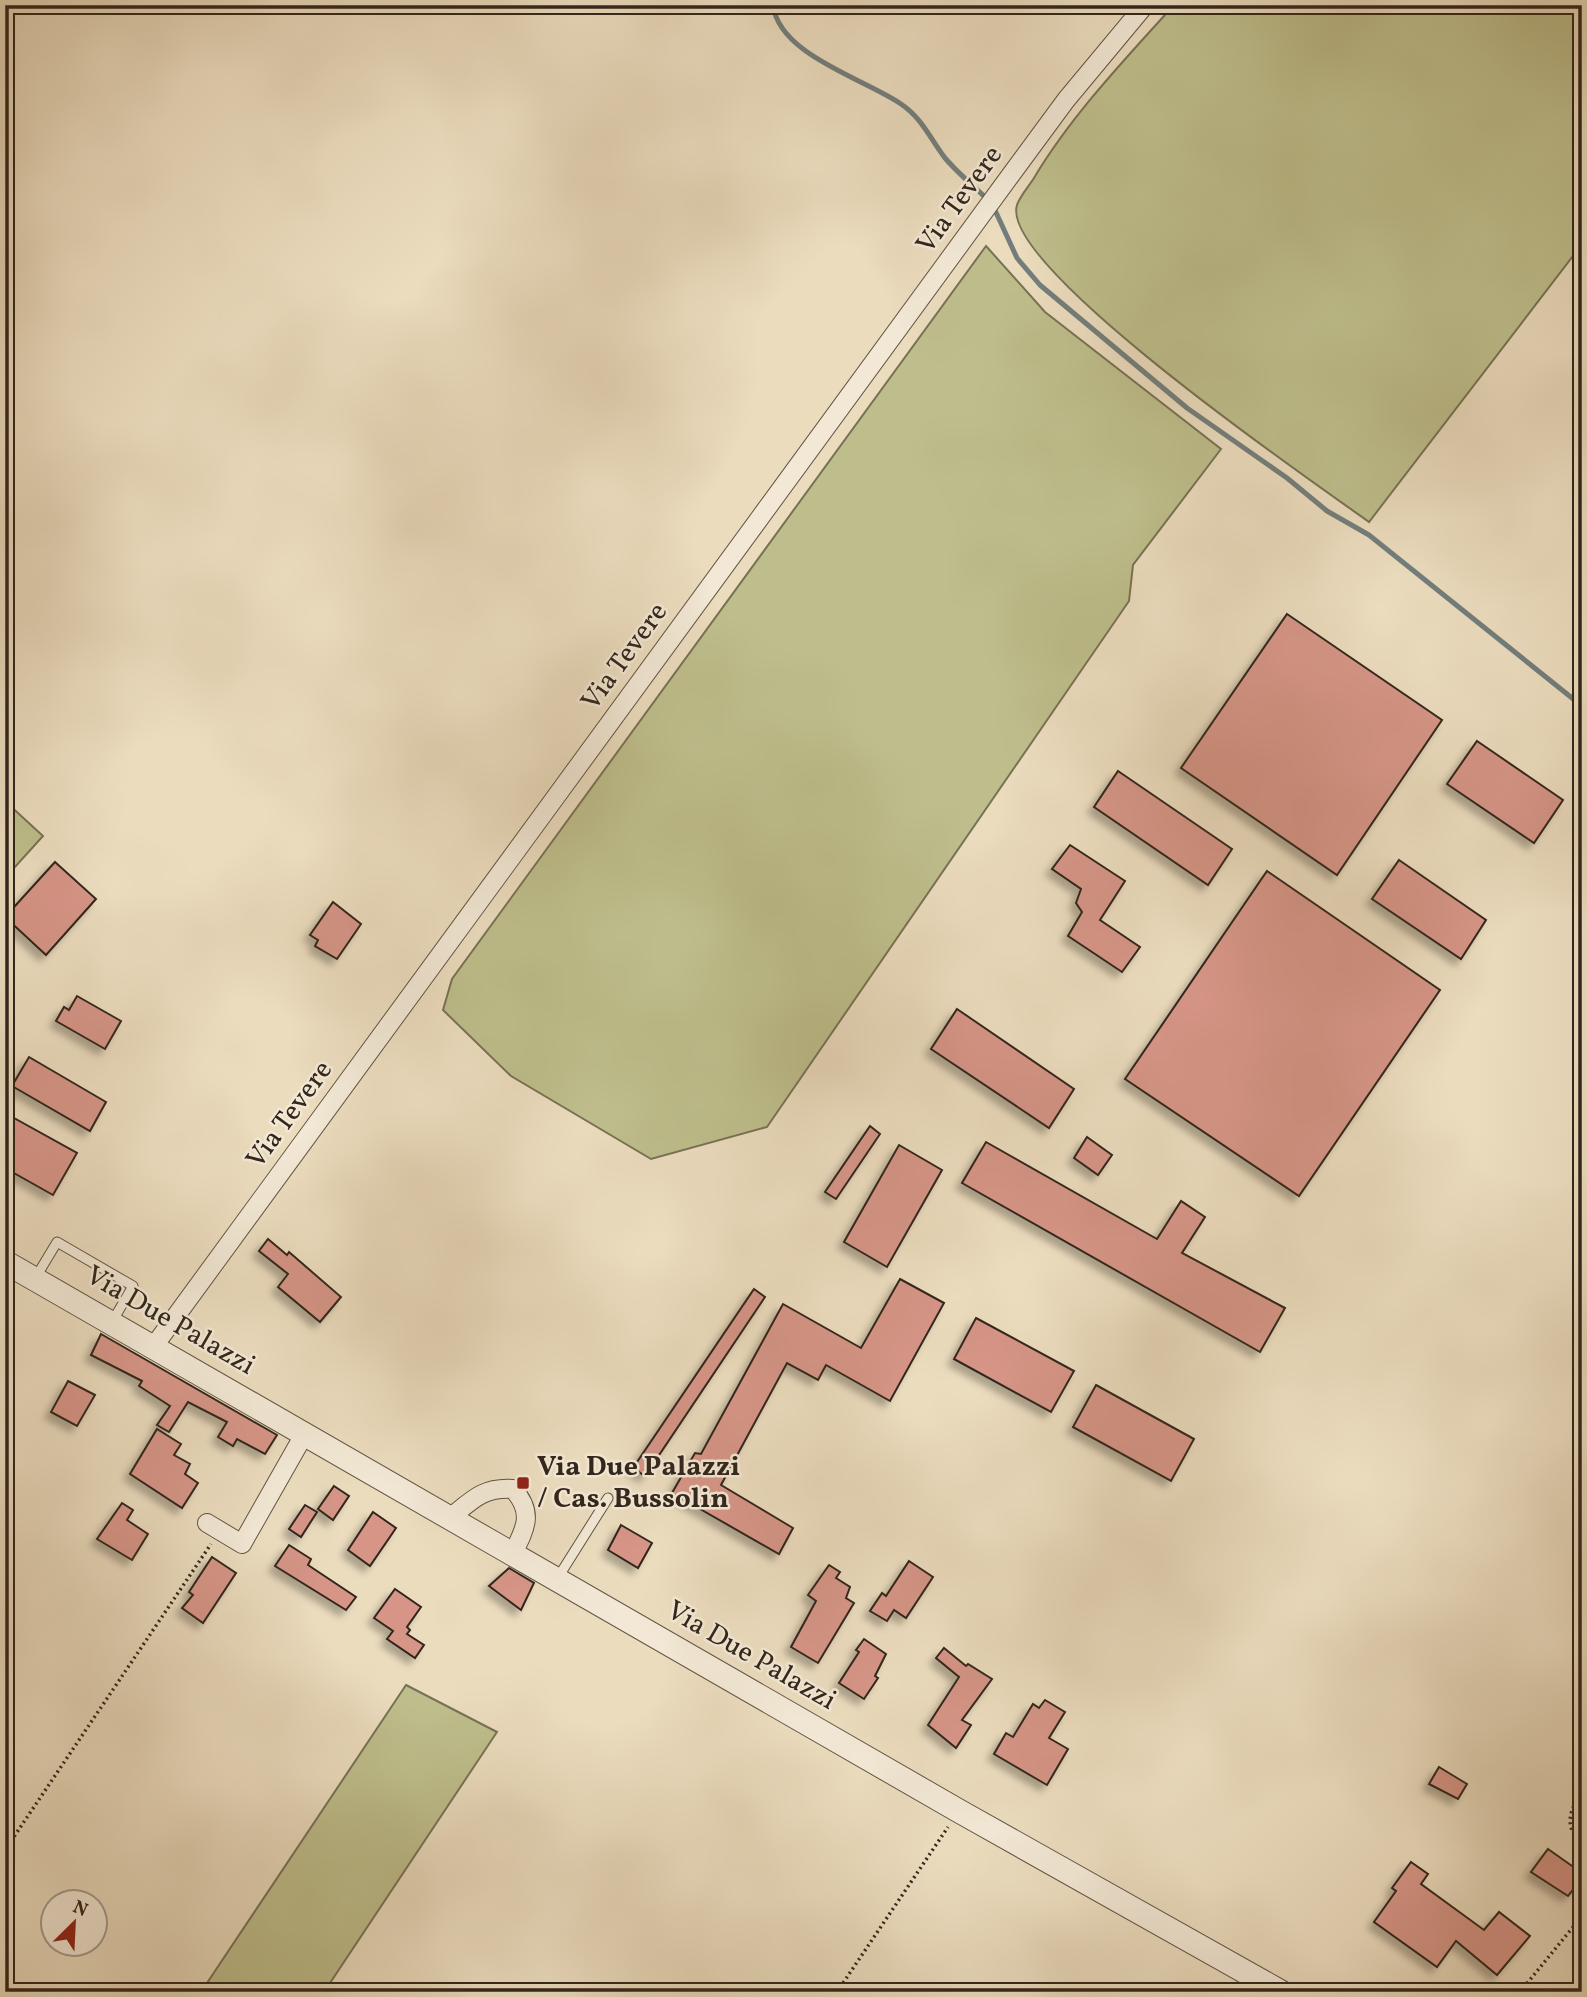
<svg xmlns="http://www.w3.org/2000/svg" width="1587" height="1997" viewBox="0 0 1587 1997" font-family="Vollkorn,serif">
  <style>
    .green { fill: #bebe8c; stroke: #787254; stroke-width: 2 }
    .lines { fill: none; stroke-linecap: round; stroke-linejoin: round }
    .stream { stroke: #737e7c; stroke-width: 5 }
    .building { fill: #d69587; stroke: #32261b; stroke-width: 2; filter: url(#shadow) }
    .service-casing { stroke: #605444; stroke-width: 11 }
    .minor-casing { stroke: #605444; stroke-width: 20 }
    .tertiary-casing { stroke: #605444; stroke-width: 25 }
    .path { stroke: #32261b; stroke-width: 3.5; stroke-dasharray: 2 3.5; stroke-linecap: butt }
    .service { stroke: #f2e8d5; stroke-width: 9 }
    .minor { stroke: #f2e8d5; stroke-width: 18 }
    .tertiary { stroke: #f2e8d5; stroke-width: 23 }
    .poi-dot { fill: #8f2418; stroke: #f2e8d5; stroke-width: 2.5 }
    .labels { text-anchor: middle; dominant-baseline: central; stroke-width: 5; stroke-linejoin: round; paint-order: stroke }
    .street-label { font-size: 28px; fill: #32261b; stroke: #f2e8d5 }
    .poi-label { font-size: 28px; font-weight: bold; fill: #32261b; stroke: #f2e8d5; text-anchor: start }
  </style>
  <defs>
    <filter id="shadow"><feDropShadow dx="-6" dy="6" stdDeviation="3.5" flood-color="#0004"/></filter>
  </defs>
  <rect width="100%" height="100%" fill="#ebdcbe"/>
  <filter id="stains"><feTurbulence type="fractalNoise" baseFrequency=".00286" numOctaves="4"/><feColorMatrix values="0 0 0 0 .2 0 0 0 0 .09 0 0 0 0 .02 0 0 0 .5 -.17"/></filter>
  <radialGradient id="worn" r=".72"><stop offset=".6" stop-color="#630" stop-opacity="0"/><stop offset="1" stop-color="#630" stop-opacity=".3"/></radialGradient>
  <g class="green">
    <path d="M1174,5H1582V250L1573,256L1369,522C1316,484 998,266 1017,205C1020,196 1029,186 1034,178C1071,116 1125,59 1174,5Z"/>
    <polygon points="986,246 1045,312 1221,449 1133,565 1129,601 767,1127 651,1159 511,1076 443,1010 452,979"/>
    <polygon points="6,802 43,836 5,878 5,803"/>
    <polygon points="406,1685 497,1732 324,1992 201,1992"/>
  </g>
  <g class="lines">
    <g class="stream">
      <path d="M773,5C779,55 865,79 901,104C922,118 931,140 945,158C957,172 971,184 984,196"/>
      <polyline points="994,208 1017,258 1040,285 1101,336 1187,408 1287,478 1327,511 1369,535 1582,706"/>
    </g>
  </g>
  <g class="building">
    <polygon points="1287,614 1442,720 1337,875 1181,768"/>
    <polygon points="1477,741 1563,800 1534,843 1447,784"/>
    <polygon points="1118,771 1232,849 1208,885 1094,807"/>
    <polygon points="1070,845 1125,881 1100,920 1140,947 1122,972 1068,936 1082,912 1076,903 1081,889 1052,869"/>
    <polygon points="1399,860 1486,920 1461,959 1372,899"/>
    <polygon points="55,862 96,899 46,955 5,917"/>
    <polygon points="1267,871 1440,990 1299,1196 1125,1079"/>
    <polygon points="333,902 361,924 337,959 315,946 318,940 310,935"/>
    <polygon points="77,996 121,1021 105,1049 56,1021 64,1007 69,1010"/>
    <polygon points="957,1009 1074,1089 1049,1128 931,1049"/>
    <polygon points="29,1057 106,1102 90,1131 12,1086"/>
    <polygon points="5,1113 77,1153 53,1195 5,1168"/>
    <polygon points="870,1126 880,1134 836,1199 825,1192"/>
    <polygon points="1087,1137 1112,1155 1098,1175 1074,1158"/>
    <polygon points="986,1142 1157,1239 1181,1201 1205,1217 1182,1253 1285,1308 1260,1352 962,1183"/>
    <polygon points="899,1145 942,1170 887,1267 844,1242"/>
    <polygon points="268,1239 287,1255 289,1252 341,1297 320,1322 278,1287 288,1274 259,1251"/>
    <polygon points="900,1279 944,1303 890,1401 826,1365 818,1380 787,1363 721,1485 793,1528 779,1554 672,1493 695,1453 701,1454 783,1304 861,1348"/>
    <polygon points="754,1289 765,1297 645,1476 633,1468"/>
    <polygon points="976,1318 1074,1371 1051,1412 954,1359"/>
    <polygon points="101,1334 277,1435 265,1454 237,1439 233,1446 218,1437 227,1422 188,1402 169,1432 157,1425 170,1406 139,1386 142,1381 91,1355"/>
    <polygon points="68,1381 95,1395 77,1426 51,1412"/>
    <polygon points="1096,1385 1194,1439 1171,1481 1073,1427"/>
    <polygon points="157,1429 181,1444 174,1455 190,1464 185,1474 198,1483 182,1508 130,1474"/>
    <polygon points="334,1486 349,1496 333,1520 318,1509"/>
    <polygon points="122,1503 133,1510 127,1520 148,1534 132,1560 97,1539"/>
    <polygon points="305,1505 317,1512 301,1537 289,1529"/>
    <polygon points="373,1512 396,1528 370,1566 348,1550"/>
    <polygon points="621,1525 652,1543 638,1568 608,1550"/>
    <polygon points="289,1545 311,1559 308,1565 356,1597 346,1610 275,1566"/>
    <polygon points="212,1557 236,1573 203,1623 182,1608 193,1595 189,1592"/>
    <polygon points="909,1561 933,1577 906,1618 894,1610 887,1621 870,1611 882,1593 886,1596"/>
    <polygon points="829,1565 840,1572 836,1578 850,1587 846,1598 854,1603 818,1663 791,1647 816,1601 808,1595"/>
    <polygon points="509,1568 534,1583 521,1610 489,1586"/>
    <polygon points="395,1589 421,1607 407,1627 410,1630 407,1634 424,1645 415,1658 387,1639 393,1631 374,1618"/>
    <polygon points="864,1639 886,1654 875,1676 878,1678 864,1699 839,1683 859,1652 856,1650"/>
    <polygon points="944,1648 966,1666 968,1664 992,1679 962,1720 971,1725 956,1748 928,1725 959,1677 936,1658"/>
    <polygon points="1045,1700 1065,1712 1049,1738 1068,1749 1047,1785 994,1754 1006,1733 1013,1737 1033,1704 1039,1708"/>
    <polygon points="1439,1767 1467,1784 1458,1799 1429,1784"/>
    <polygon points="1548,1849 1582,1873 1582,1879 1568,1896 1531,1872"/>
    <polygon points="1411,1862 1428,1874 1421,1884 1484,1930 1499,1912 1530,1936 1497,1975 1456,1941 1437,1967 1374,1922 1396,1891 1392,1888"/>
  </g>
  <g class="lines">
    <g class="service-casing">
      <g id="service">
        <polyline points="36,1277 57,1242 133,1286 112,1322"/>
        <polyline points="557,1579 608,1498"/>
      </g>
    </g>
    <g class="minor-casing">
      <g id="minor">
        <polyline points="154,1346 1010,176 1066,100 1145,5"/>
        <path d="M450,1518C472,1500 483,1487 513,1489C534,1512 526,1528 513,1553"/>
        <polyline points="207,1523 242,1544 305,1433"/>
      </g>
    </g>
    <g class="tertiary-casing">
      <polyline id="tertiary" points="5,1262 959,1811 1281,1992"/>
    </g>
    <g class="path">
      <path d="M1582,1792C1571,1808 1562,1827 1582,1842"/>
      <polyline points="5,1850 211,1544"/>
      <polyline points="1298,1985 1310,1992"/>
      <polyline points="837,1992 948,1827"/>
      <polyline points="1520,1992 1582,1916"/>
    </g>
    <use href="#service" class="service"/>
    <use href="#minor" class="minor"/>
    <use href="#tertiary" class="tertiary"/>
  </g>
  <rect class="poi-dot" x="516" y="1476" width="14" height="14" rx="3.5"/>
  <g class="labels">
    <g class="street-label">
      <text transform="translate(960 200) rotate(-54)">Via Tevere</text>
      <text transform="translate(625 657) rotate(-54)">Via Tevere</text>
      <text transform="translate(290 1115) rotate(-54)">Via Tevere</text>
      <text transform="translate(170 1321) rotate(30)">Via Due Palazzi</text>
      <text transform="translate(751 1656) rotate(30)">Via Due Palazzi</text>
    </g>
    <g class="poi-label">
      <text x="537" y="1467">Via Due Palazzi<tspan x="537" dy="32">/ Cas. Bussolin</tspan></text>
    </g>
  </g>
  <rect width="1587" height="1997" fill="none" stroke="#ebdcbe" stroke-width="28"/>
  <rect x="7" y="7" width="1573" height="1983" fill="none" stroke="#32261b" stroke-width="3.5"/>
  <rect x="14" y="14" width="1559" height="1969" fill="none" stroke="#32261b" stroke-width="2"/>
  <g transform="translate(74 1923) rotate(24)"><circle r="33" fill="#f2e8d5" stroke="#a59a8b" stroke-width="2"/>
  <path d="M0-5L12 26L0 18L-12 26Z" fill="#8f2418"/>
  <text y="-10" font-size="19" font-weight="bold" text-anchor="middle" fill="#32261b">N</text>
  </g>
  <rect width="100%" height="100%" filter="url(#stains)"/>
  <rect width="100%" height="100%" fill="url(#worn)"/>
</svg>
